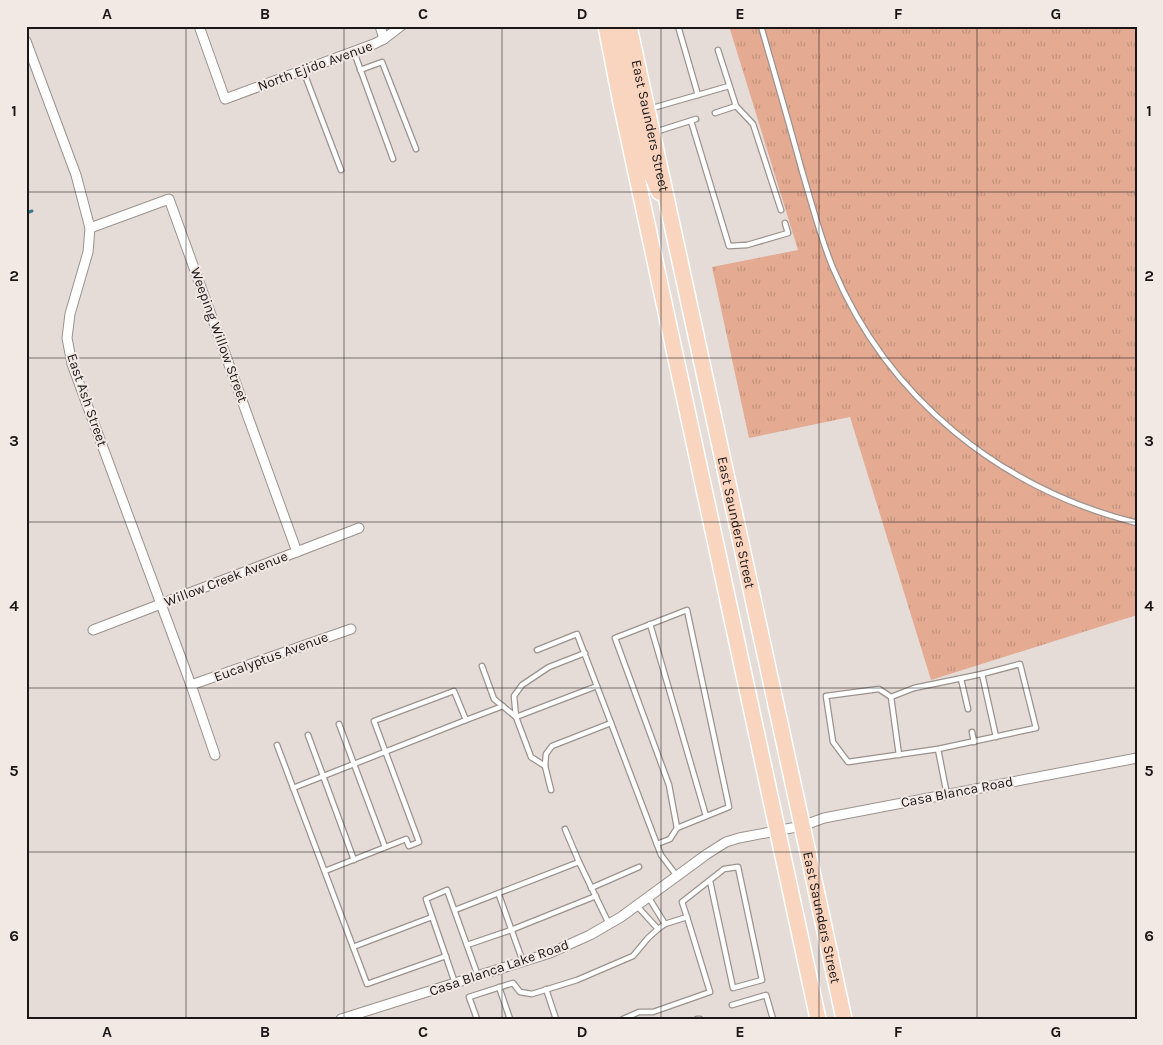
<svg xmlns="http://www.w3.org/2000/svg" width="1163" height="1045" viewBox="0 0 1163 1045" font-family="Karla,sans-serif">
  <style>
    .grass { fill: url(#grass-tufts) }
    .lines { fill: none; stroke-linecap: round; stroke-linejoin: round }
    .stream { stroke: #3a7990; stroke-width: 3 }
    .lane-casing { stroke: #9b928e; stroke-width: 7 }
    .street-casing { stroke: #9b928e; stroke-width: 11 }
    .primary-casing { stroke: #fff; stroke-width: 18 }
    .lane { stroke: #fff; stroke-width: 4.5 }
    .street { stroke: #fff; stroke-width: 9 }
    .primary { stroke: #f9d5bf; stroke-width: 15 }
    .grid { fill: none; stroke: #1b1716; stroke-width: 1; stroke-opacity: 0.55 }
    .labels { text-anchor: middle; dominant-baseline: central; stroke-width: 4; stroke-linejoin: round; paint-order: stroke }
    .street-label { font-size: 14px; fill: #1b1716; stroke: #f2e9e5 }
    .neatline { fill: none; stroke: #1b1716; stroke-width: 2 }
    .grid-label { font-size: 16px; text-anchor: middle; font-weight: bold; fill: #1b1716 }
  </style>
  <defs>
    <pattern id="grass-tufts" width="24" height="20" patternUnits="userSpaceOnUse" patternTransform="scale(1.25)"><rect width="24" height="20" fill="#e4aa92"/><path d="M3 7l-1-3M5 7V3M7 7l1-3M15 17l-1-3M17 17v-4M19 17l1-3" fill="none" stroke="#c3927d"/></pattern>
  </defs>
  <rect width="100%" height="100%" fill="#e5dcd8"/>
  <polygon class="grass" points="729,26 1137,26 1137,615 931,680 850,417 749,438 712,267 798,250"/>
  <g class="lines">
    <polyline class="stream" points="26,213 32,211"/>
    <g class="lane-casing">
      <g id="lane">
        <polyline points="678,26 698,95"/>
        <path d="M761,26C775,75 789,123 802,171C812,204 820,237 833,268C888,399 1001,489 1137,523"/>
        <polyline points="354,52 393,159"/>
        <polyline points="303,70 341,170"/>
        <polyline points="360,70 382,62 416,149"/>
        <polyline points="736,106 753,124 781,210"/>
        <polyline points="649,109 729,86"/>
        <polyline points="715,113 736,106 718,50"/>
        <polyline points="691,121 729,246 747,245 788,233 785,223"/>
        <polyline points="655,132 696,119"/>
        <polyline points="650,624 706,816"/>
        <polyline points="537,650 577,634 611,723"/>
        <polyline points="482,666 494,699 516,717"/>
        <polyline points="961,679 968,709"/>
        <polyline points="891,697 914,688 982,674"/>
        <polyline points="516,717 597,686"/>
        <polyline points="339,724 385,847"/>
        <polyline points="972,732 974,742"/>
        <polyline points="308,735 354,860"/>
        <polyline points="277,745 367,984 446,956"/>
        <polyline points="938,749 1036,728 1020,664 982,674 996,737"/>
        <polyline points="899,755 891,697 879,689 826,696 833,742 848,762 938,749 947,795"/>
        <polyline points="545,766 531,757 516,717 514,696 522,685 549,667 585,653"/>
        <polyline points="293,788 466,720"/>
        <polyline points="551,790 545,766 546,754 552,746 611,723 661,855 677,876"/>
        <polyline points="565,829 579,862 609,924"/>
        <polyline points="657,844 670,839 677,828 729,807 687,610 615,638 669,785 677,828"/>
        <polyline points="325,871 406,839 409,846 419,842 374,721 454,691 466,720 503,706"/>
        <polyline points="591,888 639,867"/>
        <polyline points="499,895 523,962"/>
        <polyline points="637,906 658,929 665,924 649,898"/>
        <polyline points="455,910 579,862"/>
        <polyline points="687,917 682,902 724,869 738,867 762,980 733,988 710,881"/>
        <polyline points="467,945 511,930 596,896"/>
        <polyline points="353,947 432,917"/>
        <polyline points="455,983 426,899 447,890 478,976"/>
        <polyline points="499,987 510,1019"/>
        <polyline points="546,989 556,1019"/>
        <polyline points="732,1005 766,995 773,1019"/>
        <polyline points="477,1019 469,997 513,983 520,992 532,994 577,980 633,956 648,938 658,929"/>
        <polyline points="623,1019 639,1012 653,1012 710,992 687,917 665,924"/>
        <polyline points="697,1019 700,1019"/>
      </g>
    </g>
    <g class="street-casing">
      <g id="street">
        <polyline points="199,26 225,99 374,44 384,39 401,26"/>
        <polyline points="380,26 384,39"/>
        <polyline points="26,41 76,175 90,228 88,252 70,314 67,338 72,364 191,685 215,755"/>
        <polyline points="90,228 169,199 297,552"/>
        <polyline points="93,630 359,528"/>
        <polyline points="191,685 351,629"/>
        <polyline points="341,1019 550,953 590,935 621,917 707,854 726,842 739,838 802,826 824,818 1137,758"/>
      </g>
    </g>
    <g class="primary-casing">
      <g id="primary">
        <polyline points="606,26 621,103 818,1019"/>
        <polyline points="618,26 648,166 659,192"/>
        <path id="s1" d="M629,26L844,1019"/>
      </g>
    </g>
    <use href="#lane" class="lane"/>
    <use href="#street" class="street"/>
    <use href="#primary" class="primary"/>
  </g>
  <path class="grid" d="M186,26V1019M344,26V1019M502,26V1019M661,26V1019M819,26V1019M977,26V1019M26,192H1137M26,358H1137M26,522H1137M26,688H1137M26,852H1137"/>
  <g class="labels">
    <g class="street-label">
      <text transform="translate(315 66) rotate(-20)">North Ejido Avenue</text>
      <text stroke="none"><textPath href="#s1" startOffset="102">East Saunders Street</textPath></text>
      <text transform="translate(219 335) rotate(70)">Weeping Willow Street</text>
      <text transform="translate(87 400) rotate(71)">East Ash Street</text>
      <text stroke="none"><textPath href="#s1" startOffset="508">East Saunders Street</textPath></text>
      <text transform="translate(226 579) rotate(-21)">Willow Creek Avenue</text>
      <text transform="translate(271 657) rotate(-20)">Eucalyptus Avenue</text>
      <text transform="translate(957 792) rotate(-11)">Casa Blanca Road</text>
      <text stroke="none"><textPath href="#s1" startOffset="912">East Saunders Street</textPath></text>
      <text transform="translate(499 968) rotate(-19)">Casa Blanca Lake Road</text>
    </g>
  </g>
  <rect width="1163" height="1045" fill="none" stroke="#f2e9e5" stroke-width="55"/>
  <rect x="28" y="28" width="1108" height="990" class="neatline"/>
  <g class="grid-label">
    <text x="107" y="19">A</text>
    <text x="265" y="19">B</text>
    <text x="423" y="19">C</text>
    <text x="582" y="19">D</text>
    <text x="740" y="19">E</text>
    <text x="898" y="19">F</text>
    <text x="1056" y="19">G</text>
    <text x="14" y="116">1</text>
    <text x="1149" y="116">1</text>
    <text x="14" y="281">2</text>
    <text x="1149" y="281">2</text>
    <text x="14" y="446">3</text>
    <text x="1149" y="446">3</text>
    <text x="14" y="611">4</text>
    <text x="1149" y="611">4</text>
    <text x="14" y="776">5</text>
    <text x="1149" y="776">5</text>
    <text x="14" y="941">6</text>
    <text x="1149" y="941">6</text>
    <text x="107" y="1037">A</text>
    <text x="265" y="1037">B</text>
    <text x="423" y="1037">C</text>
    <text x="582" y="1037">D</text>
    <text x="740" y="1037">E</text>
    <text x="898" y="1037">F</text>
    <text x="1056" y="1037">G</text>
  </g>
</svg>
